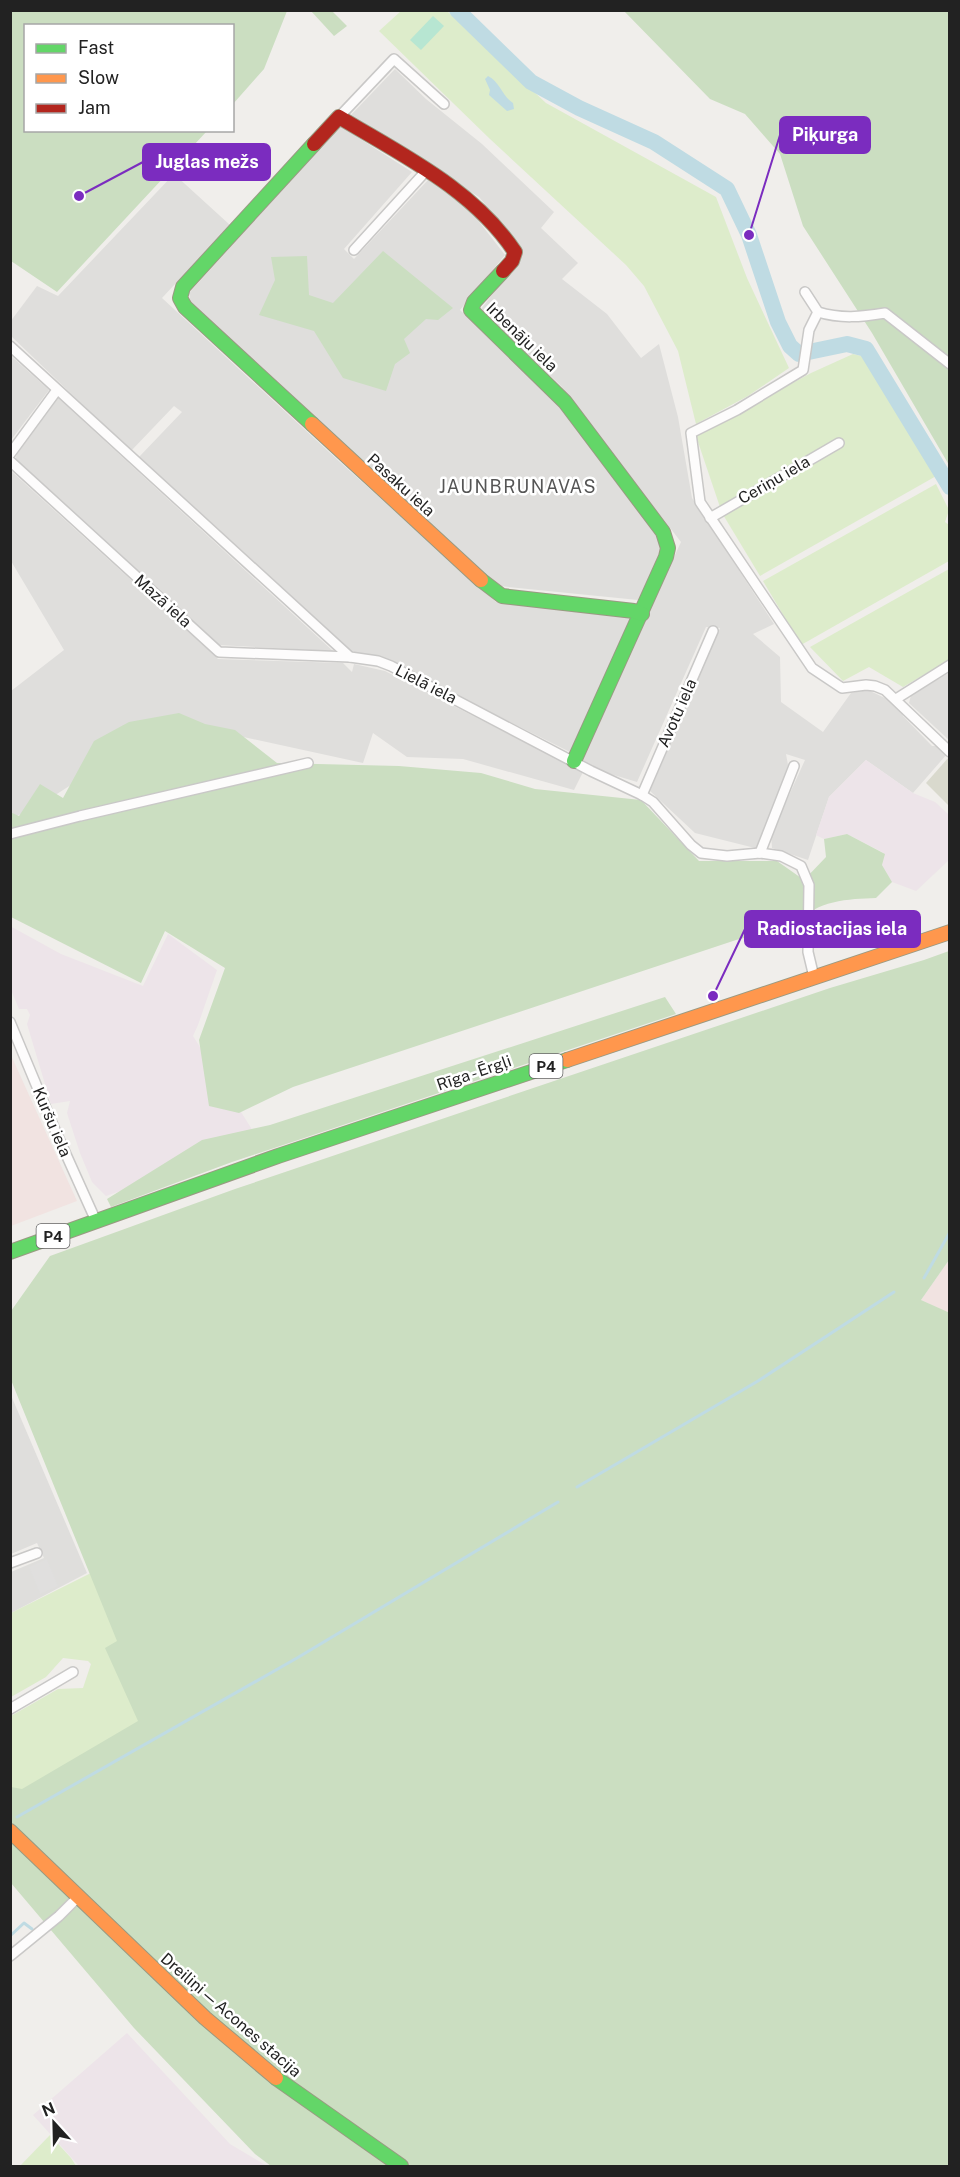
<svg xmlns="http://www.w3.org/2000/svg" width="960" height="2177" viewBox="0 0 960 2177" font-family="'Public Sans',sans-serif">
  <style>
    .residential { fill: #dfdedc }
    .commercial { fill: #f1e3e1 }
    .industrial { fill: #ede4e9 }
    .construction { fill: #d9d9cd }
    .grass { fill: #ddeccb }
    .forest { fill: #cbdec1 }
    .pitch { fill: #b7e6d2 }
    .parking { fill: #e0dfde }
    .water { fill: #bfdbe3 }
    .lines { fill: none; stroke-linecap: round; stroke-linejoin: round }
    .stream { stroke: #bfdbe3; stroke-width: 3 }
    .river { stroke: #bfdbe3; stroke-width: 16 }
    .street-casing { stroke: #c9c8c7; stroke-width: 12 }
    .fast-casing { stroke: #999a82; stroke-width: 16 }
    .slow-casing { stroke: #999a82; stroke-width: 16 }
    .jam-casing { stroke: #999a82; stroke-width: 16 }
    .street { stroke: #fdfcfc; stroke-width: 9 }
    .fast { stroke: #63d668; stroke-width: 14 }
    .slow { stroke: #ff974d; stroke-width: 14 }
    .jam { stroke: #b3261e; stroke-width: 14 }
    .labels { text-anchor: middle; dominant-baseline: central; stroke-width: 5; stroke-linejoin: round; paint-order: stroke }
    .shield { fill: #fff; stroke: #646464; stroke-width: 1.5 }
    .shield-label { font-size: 15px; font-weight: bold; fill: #222 }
    .street-label { font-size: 16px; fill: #222; stroke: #fff }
    .neighbourhood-label { font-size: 18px; letter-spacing: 1.5px; fill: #555; stroke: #fff }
    .leader { fill: none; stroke: #7b2cbf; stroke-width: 2 }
    .callout-dot { fill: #7b2cbf; stroke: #fff; stroke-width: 2 }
    .callout { fill: #7b2cbf; stroke: #7b2cbf; stroke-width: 2 }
    .callout-label { font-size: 18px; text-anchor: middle; font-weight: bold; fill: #fff }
  </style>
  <rect width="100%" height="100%" fill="#f0eeeb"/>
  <g class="residential">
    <polygon points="395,69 426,99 482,144 554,212 541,228 578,263 562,279 607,314 641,358 659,344 678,417 692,498 774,624 753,634 780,657 781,702 823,732 851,693 868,690 889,700 902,711 903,716 932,746 937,746 947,754 913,793 866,760 829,797 808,860 772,848 771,835 805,760 786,754 788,765 759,849 695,833 650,791 720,628 706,627 637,782 594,769 581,758 681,542 561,386 481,309 520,259 515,240 479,197 350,116"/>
    <polygon points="340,126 412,172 344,249 354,259 428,180 470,210 505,255 460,310 563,410 659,539 661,554 638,600 499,586 191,304 189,293"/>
    <polygon points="174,174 230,225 162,298 341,463 496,602 631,617 570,752 380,657 349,651 139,457 182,412 174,406 131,451 11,336 10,322 37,286 58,296"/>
    <polygon points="11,356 49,390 11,440"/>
    <polygon points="58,398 333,651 218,645 15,460 17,454"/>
    <polygon points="10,470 218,659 343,663 352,672 354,664 385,671 583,772 574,790 463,759 407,757 373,733 363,763 170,721 29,812 11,817 11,691 64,650 11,561"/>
    <polygon points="949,673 949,740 909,703 911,695"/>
    <polygon points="10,1393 87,1573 11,1613 11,1572 44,1558 37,1543 11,1554"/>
  </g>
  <g class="commercial">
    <polygon points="10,1053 77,1201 11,1226 10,1226"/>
    <polygon points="949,1260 949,1313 921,1300"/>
  </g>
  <g class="industrial">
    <polygon points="866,760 913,793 935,802 949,815 949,860 916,891 892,882 882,865 884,853 847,834 824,839 816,835 829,797"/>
    <polygon points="10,926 61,954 143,986 168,934 217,970 198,1025 193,1036 260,1142 106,1196 92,1182 80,1153 67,1113 70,1101 51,1104 27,1024 30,1015 27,1009 19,1009 11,990"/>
    <polygon points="127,2033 230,2144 267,2166 79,2166 33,2115"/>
  </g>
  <polygon class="construction" points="949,757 950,758 949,806 926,783"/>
  <g class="grass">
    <polygon points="401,11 447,11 546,103 716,197 747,278 789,368 748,396 696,424 678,351 644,286 626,265 490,139 379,31"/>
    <polygon points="853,354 865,357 938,475 760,576 722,513 696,436 811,373"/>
    <polygon points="936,484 949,510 945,522 949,525 949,561 801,645 763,581"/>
    <polygon points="949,569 949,660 903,687 869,667 843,681 810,647"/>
    <polygon points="93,1572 153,1713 11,1806 11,1716 58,1689 83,1688 91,1664 88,1661 63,1658 46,1677 11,1697 11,1613"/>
    <polygon points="50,2135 71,2158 76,2166 20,2166"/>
  </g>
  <g class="forest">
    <polygon points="11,10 287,11 264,69 233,104 232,26 26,26 26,130 207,131 57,292 11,261"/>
    <polygon points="311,11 332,11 347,26 334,36"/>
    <polygon points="624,11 949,11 949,465 872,333 803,226 780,154 745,114 710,99"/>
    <polygon points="383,251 453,308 438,320 426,319 404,339 410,353 395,364 386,391 343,378 314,331 259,315 275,280 271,257 307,256 309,295 333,303"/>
    <path d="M179,713L205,724L235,730L277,763L399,766L481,773L535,789L641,800L699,861H777L804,880L826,857L824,839L847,834L885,854L882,865L892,882L876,898C849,899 815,900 798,924L736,940L293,1087L239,1113L209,1106L199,1040L225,968L165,931L141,983L11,917L10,812L19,816L40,784L63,798L94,741L129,722Z"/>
    <polygon points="949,951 949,1260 921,1300 950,1313 949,2166 271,2166 255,2154 134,2028 11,1883 11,1787 22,1789 138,1721 105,1648 117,1641 11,1380 11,1311 50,1256 235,1189 495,1101 830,988 924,960"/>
    <polygon points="665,997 676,1014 232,1162 111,1207 107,1199 202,1140 270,1125"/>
  </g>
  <polygon class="pitch" points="433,16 444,26 421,50 410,40"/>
  <polygon class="parking" points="47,1559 58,1586 40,1594 29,1567"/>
  <path class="water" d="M488,76C500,82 502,96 513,103L514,109L507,111L489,95L490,90L485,79Z"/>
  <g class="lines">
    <g class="stream">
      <polyline points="924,1278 950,1232"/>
      <polyline points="577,1487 758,1381 894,1292"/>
      <polyline points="17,1817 297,1658 558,1502"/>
      <polyline points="10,1936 24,1923 32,1929"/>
    </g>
    <polyline class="river" points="457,10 531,82 579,108 654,142 727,189 749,235 778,322 790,346 799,354 847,344 866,349 950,487"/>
    <g class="street-casing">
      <g id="street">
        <polyline points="339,117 394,59 444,104"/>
        <polyline points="354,250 426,171"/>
        <path d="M805,292L818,312C841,319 861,317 885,313L950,364"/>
        <polyline points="818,312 809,330 803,370 737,410 691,433 700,502 812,668 842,688 866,685 875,686 885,690 950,752"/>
        <polyline points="10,346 350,657 378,661 391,666 591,771 642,795 653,802 691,845 701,853 727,856 760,853 781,856 801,866 809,885 808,952 814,977"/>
        <polyline points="10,454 57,390"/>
        <polyline points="10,461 219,652 350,657"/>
        <polyline points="710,518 839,443"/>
        <polyline points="896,699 950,665"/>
        <polyline points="642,795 713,631"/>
        <polyline points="10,834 80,816 308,763"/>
        <polyline points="760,853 794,766"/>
        <polyline points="10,1022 55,1130 96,1221"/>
        <polyline points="10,1563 37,1553"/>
        <polyline points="10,1709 73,1672"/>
        <polyline points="10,1956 59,1916 78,1897"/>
      </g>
    </g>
    <g class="fast-casing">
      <g id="fast">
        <polyline points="503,271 474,302 471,310 565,402 663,532 668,548 666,557 574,761"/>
        <polyline points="312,424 185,307 180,298 183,287 314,144"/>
        <polyline points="481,580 502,596 634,611 642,614"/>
        <polyline points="10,1252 278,1156 567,1060"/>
        <polyline points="276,2078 401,2166"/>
      </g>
    </g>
    <g class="slow-casing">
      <g id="slow">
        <polyline points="312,424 481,580"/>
        <polyline points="567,1060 950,932"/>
        <polyline points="10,1831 205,2018 276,2078"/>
      </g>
    </g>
    <g class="jam-casing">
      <path id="jam" d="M314,144L339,117C402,155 473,189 515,252L512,261L503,271"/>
    </g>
    <use href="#street" class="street"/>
    <use href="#fast" class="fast"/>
    <use href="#slow" class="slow"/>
    <use href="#jam" class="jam"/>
  </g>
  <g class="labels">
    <g class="shield">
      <rect x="529.5" y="1054" width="33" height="24" rx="4.5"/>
      <rect x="36.5" y="1224" width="33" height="24" rx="4.5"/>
    </g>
    <g class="shield-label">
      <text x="546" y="1066">P4</text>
      <text x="53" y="1236">P4</text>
    </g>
    <g class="street-label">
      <text transform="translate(522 337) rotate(44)">Irbenāju iela</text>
      <text transform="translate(774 480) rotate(-30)">Ceriņu iela</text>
      <text transform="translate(401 485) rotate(42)">Pasaku iela</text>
      <text transform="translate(163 601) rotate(42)">Mazā iela</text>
      <text transform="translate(426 684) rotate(27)">Lielā iela</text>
      <text transform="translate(677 713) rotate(-66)">Avotu iela</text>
      <text transform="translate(474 1073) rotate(-19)">Rīga - Ērgļi</text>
      <text transform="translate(52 1122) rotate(67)">Kuršu iela</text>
      <text transform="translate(231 2015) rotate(41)">Dreiliņi — Acones stacija</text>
    </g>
    <g class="neighbourhood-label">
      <text x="518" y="486">JAUNBRUNAVAS</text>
    </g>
  </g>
  <path class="leader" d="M749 235L780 135M79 196L143 162M713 996L745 929"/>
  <g class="callout-dot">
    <circle cx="749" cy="235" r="6"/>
    <circle cx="79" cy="196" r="6"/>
    <circle cx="713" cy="996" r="6"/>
  </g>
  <g class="callout">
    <rect x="780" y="117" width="90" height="36" rx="6"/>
    <rect x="143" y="144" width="127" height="36" rx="6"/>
    <rect x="745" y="911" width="175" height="36" rx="6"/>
  </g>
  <g class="callout-label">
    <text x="825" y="141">Piķurga</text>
    <text x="207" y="168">Juglas mežs</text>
    <text x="832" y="935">Radiostacijas iela</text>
  </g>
  <rect width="960" height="2177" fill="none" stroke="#222222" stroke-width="24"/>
  <rect x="24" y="24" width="210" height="108" fill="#ffffff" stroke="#a7a7a7" stroke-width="1.5"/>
  <rect x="36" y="44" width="30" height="9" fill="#63d668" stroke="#a7a7a7" stroke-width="1.5"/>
  <text x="78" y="54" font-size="18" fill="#222222">Fast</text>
  <rect x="36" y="74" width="30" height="9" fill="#ff974d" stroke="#a7a7a7" stroke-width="1.5"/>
  <text x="78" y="84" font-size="18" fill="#222222">Slow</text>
  <rect x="36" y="104" width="30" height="9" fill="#b3261e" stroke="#a7a7a7" stroke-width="1.5"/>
  <text x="78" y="114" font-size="18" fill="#222222">Jam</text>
  <g transform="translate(54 2123) rotate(338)" stroke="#ffffff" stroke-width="4.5" paint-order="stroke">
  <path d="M0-4.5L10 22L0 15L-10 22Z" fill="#222222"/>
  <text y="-9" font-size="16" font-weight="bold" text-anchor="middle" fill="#222222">N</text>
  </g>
</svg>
